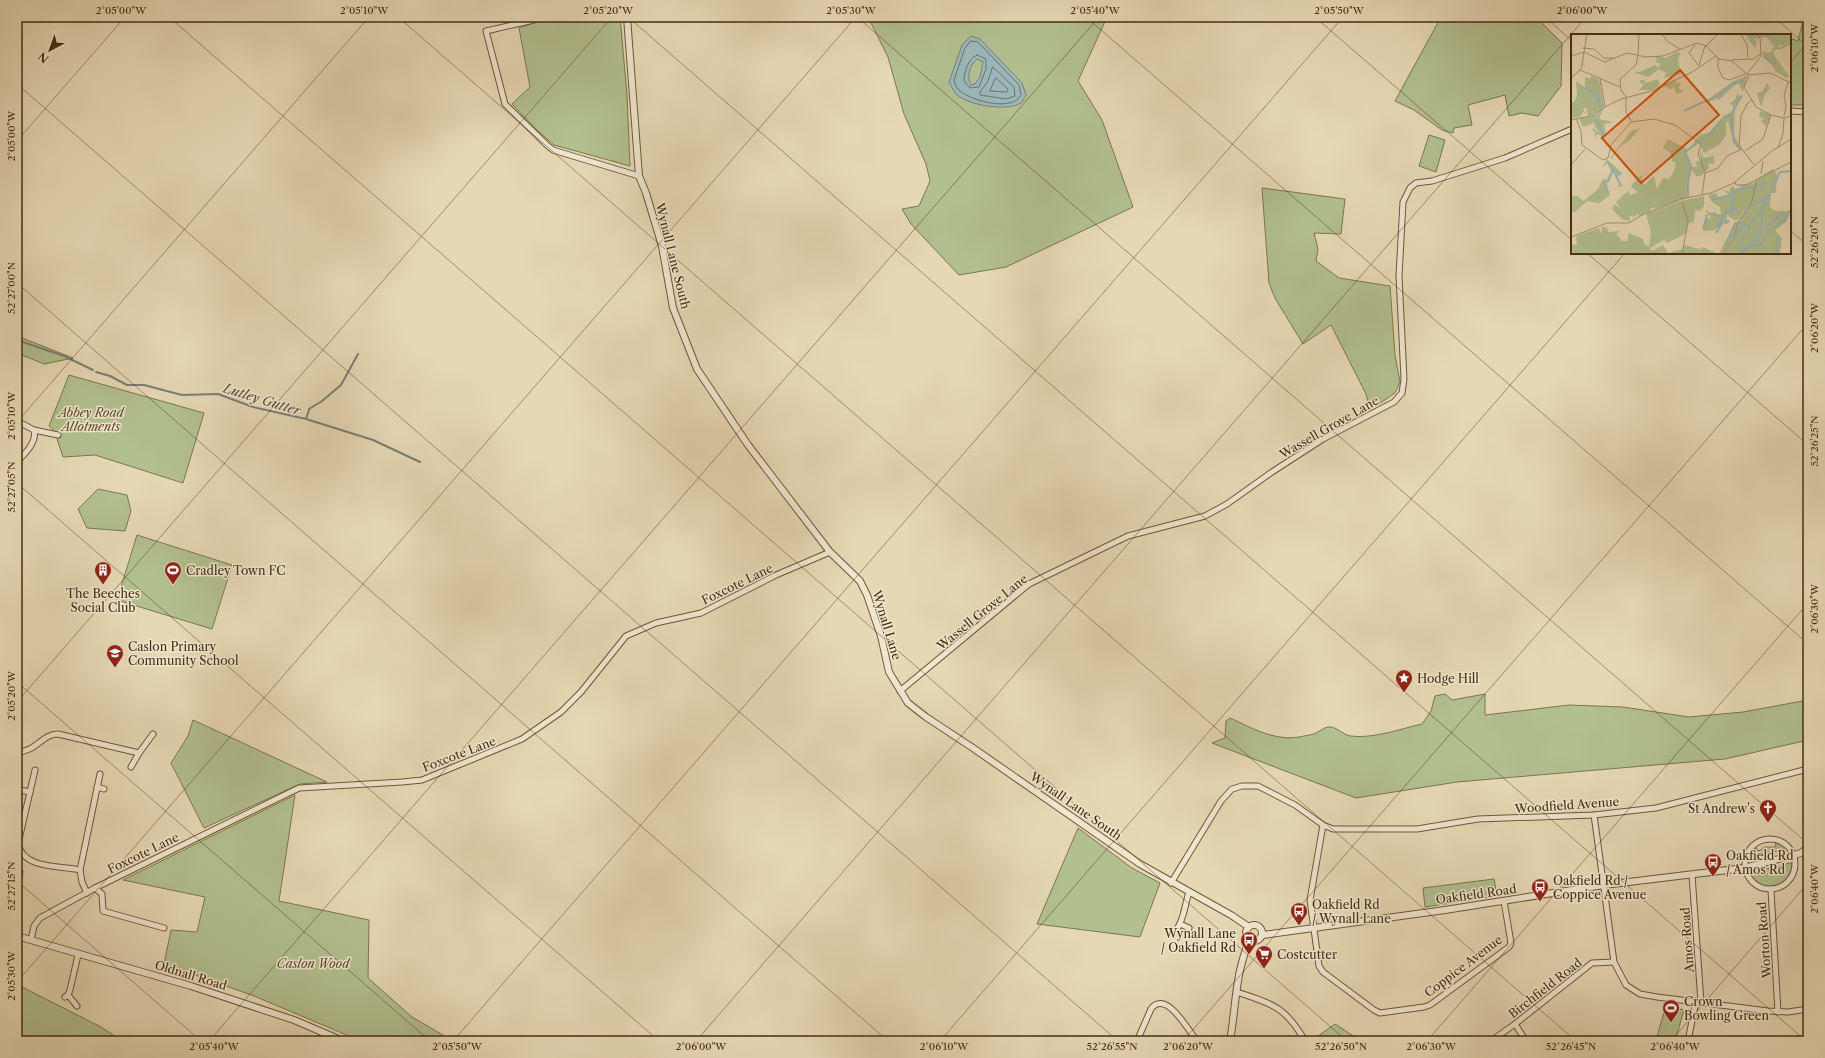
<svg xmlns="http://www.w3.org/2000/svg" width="1825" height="1058" viewBox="0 0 1825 1058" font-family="'Libre Caslon Text',serif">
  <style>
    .green { fill: #b2bf8f; stroke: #7c764f }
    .water { fill: #9bb7b9; stroke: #797f75; fill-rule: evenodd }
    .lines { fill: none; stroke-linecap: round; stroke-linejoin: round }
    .shore { stroke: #707264; stroke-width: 1 }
    .stream { stroke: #797f75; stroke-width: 2 }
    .minor-casing { stroke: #6e5738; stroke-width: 7 }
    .tertiary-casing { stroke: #6e5738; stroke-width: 8 }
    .minor { stroke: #efe6cf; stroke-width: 5 }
    .tertiary { stroke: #efe6cf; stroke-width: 6 }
    .ticks { fill: none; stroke: #462c0f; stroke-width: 1; stroke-opacity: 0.45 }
    .labels { text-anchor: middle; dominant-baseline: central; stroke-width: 3; stroke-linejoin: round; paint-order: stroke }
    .street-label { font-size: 12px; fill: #462c0f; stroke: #efe6cf }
    .park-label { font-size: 12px; font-style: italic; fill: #5c4929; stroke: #efe6cf }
    .poi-label { font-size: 12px; fill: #462c0f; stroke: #efe6cf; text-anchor: start }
    .water-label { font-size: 13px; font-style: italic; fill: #574831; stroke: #efe6cf }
    .inset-river { fill: none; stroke: #9bb7b9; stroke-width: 2 }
    .inset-road { fill: none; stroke: #a69373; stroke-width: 1 }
    .view { fill: #d0520c; fill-opacity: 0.15; stroke: #d0520c; stroke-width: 2 }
    .inset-edge { fill: none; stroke: #462c0f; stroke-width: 2 }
    .neatline { fill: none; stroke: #462c0f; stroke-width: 1.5 }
    .ticks-label { font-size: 10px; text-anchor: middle; fill: #462c0f }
  </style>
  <rect width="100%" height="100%" fill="#e6d8b5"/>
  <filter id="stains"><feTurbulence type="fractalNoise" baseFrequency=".005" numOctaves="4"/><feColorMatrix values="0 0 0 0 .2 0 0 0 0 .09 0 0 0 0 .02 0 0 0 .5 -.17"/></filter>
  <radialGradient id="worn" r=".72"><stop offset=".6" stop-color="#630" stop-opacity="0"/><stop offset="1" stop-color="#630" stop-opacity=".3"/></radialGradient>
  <g class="green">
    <polygon points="550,17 620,17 627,95 630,166 554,145 538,131 512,104 530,87 519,28"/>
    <polygon points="868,17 1107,17 1078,81 1102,120 1133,207 1006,267 959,275 911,224 902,209 919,206 930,181 926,164 904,114 888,57"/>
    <polygon points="1441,17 1536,17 1562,43 1561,86 1538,116 1522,113 1509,116 1505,95 1468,105 1472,125 1454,128 1453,133 1442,130 1414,110 1395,101"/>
    <polygon points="1804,17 1808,17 1808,105 1790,105 1790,38 1798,41"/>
    <polygon points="1429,135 1445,140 1436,172 1419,166"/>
    <polygon points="1262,188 1345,199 1341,234 1314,233 1318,249 1316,261 1339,278 1390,286 1395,355 1400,382 1395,393 1370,410 1366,394 1331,325 1303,344 1275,298 1269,283"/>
    <polygon points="17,336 73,358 44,364 17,353"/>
    <polygon points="69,375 204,413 183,483 95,455 63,457 57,439 58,435 49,426"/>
    <polygon points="98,489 127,495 131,511 125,531 87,528 78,509"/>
    <polygon points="137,535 232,565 212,629 117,600"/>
    <path d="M1445,694L1452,700L1485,694V715L1569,705L1623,707L1689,717L1743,712L1808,700V740L1725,759L1457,782L1356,798L1212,743L1225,738L1226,721L1230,718C1252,728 1274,741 1299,737C1304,736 1310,735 1314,734C1319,732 1323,728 1328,727C1336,726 1342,734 1350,736C1373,739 1400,729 1422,724L1431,711L1435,696Z"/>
    <polygon points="193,720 327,782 300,784 204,828 171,763 188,736"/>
    <polygon points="295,795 279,901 369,920 368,978 412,1017 453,1041 361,1041 254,996 164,964 171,930 197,932 205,897 123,880"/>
    <polygon points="1078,828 1132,868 1160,883 1140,937 1037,924"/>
    <polygon points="1776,842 1785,847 1782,851 1769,852 1756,859 1748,857 1755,847 1759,851 1765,847 1775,847"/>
    <path d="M1789,863L1792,864C1793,878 1777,890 1764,886C1758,885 1754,881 1750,877V873L1753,871L1777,867Z"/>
    <polygon points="1494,879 1497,896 1425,907 1423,888"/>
    <polygon points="20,986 99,1026 123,1041 17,1041 17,991"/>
    <polygon points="1666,1005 1684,1010 1675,1041 1656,1040"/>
    <polygon points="1335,1024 1361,1041 1311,1041"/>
  </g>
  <path class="water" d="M971,36L980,39L1022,83L1026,95C1024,98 1023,102 1021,103C1007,112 965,105 955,93C953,90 951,85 949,82L962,45ZM977,59L983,62L980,77L975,84L971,85C966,76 970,65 977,59Z"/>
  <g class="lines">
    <g class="shore">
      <path d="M971,41L978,42L1019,85L1021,95C1013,112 972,101 960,91C957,89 955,84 954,80L965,48Z"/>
      <path d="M977,55L986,59V69L979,87L970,88L964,81C964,72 968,59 977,55Z"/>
      <polygon points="993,67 1014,87 1015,96 1006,99 980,95 980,92 988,81"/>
      <polygon points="996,78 1008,89 1007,92 990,91"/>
    </g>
    <g class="stream">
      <polyline points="17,340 64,356 93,370"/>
      <polyline points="96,372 110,376 127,385 144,385 182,395 218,394 253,407 306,419 373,440 420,462"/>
      <polyline points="309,409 322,401 341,385 358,354"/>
      <polyline points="306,419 309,410"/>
    </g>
    <g class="minor-casing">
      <g id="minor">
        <polyline points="542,17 534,20 486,31 505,104 548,146 553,150 639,176"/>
        <polyline points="1790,111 1808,112"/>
        <polyline points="17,421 34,430 58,435"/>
        <path d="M17,462C25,453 37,443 34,430"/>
        <polyline points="900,691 1029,584 1128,536 1205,516 1227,504 1272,472 1323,439 1394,402 1402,393 1404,379 1399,276 1403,202 1410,188 1416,183 1432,181 1505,158 1572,129"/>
        <path d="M17,752C36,752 42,734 58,734L139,753L153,734"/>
        <polyline points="131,767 139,753"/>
        <path d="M35,770L18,844C24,870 60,865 80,870"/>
        <polyline points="97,787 104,789"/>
        <polyline points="20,790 30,792"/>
        <polyline points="1594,815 1614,962 1626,985 1640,994 1657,997 1768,1011 1788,1012 1808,1009"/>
        <polyline points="1323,825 1333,829 1417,829 1478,819 1594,815 1656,808 1808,769"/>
        <circle cx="1770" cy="864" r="25"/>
        <polyline points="1692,875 1701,1002"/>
        <polyline points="1171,883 1221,801 1232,789 1242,786 1258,786 1295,805 1323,825 1310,900 1319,966 1323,972 1374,1010 1380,1013 1424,1007 1430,1005 1509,947 1511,943 1504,901"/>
        <polyline points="95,888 102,894 103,911 164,928"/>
        <polyline points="17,890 20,872"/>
        <polyline points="1771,890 1778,1012"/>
        <polyline points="87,893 82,882 80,870 100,774"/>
        <polyline points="1180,924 1189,928"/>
        <path d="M1177,929C1184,919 1185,904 1189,892"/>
        <polyline points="31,940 34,926 40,918 95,888 299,788 402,782 422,780 522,739 561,712 581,692 626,636 656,623 701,613 776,575 830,552"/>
        <path d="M1237,992C1272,1004 1285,1006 1305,1041"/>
        <polyline points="68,995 70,990 78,955"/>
        <polyline points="65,997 68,995 77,1006"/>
        <polyline points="1515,1024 1526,1041"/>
        <path d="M1137,1041L1151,1009C1166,989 1188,1030 1197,1041"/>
        <polyline points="1491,1041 1515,1024 1592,963 1614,962"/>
        <polyline points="1688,1041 1696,1001"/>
      </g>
    </g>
    <g class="tertiary-casing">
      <g id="tertiary">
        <polyline points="627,17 639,176 646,193 662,246 673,308 697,369 748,445 830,552 860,581 867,595 881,636 889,672 908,703 926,717 973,748 1140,864 1231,915 1249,927"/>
        <circle cx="1254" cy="933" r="8"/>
        <polyline points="1263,935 1445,910 1604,885 1744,868 1794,855 1801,853 1808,847"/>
        <polyline points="17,936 191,986 294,1020 343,1041"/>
        <path d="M1230,1041C1236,1007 1235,972 1250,940"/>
      </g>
    </g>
    <use href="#minor" class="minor"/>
    <use href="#tertiary" class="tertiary"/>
  </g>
  <path class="ticks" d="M169,17L1347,1041M398,17L1576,1041M628,17L1806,1041M857,17L1808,844M1086,17L1808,644M1315,17L1572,240M1545,17L1572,41M1774,17L1808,47M1790,63L1808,42M17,84L1118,1041M17,141L125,17M1790,230L1808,246M1587,253L1808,445M17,283L888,1041M17,422L369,17M17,483L659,1041M17,682L430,1041M17,702L612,17M17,881L201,1041M17,982L856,17M209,1041L1099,17M453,1041L1343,17M696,1041L1586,17M940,1041L1625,253M1183,1041L1808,323M1427,1041L1808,603M1671,1041L1808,883"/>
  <defs>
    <g id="building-pin" transform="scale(0.9)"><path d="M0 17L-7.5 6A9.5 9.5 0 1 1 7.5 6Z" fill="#8f2418" stroke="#efe6cf"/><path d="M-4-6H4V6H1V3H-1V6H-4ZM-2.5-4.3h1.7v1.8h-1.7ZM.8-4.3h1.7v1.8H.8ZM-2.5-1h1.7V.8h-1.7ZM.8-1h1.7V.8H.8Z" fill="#fff"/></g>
    <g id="stadium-pin" transform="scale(0.9)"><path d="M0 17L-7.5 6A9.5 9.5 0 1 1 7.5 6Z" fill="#8f2418" stroke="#efe6cf"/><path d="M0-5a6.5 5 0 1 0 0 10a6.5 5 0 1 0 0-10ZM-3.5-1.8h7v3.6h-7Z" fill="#fff"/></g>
    <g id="school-pin" transform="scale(0.9)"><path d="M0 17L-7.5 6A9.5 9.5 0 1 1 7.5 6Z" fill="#8f2418" stroke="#efe6cf"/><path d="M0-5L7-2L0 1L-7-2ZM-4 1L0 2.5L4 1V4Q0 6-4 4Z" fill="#fff"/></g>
    <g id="sight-pin" transform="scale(0.9)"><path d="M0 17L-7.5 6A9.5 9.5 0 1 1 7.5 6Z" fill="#8f2418" stroke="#efe6cf"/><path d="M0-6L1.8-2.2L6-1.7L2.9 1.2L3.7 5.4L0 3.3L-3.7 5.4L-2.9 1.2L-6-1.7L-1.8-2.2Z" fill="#fff"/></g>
    <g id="church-pin" transform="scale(0.9)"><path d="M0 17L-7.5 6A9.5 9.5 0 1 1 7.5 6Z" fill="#8f2418" stroke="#efe6cf"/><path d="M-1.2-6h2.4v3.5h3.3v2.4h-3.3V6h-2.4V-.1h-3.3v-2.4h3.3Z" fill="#fff"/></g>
    <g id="bus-pin" transform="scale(0.9)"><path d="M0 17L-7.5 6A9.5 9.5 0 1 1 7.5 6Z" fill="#8f2418" stroke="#efe6cf"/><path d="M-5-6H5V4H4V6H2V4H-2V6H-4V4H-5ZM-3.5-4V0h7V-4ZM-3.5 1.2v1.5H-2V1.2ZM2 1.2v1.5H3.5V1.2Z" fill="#fff"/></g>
    <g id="supermarket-pin" transform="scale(0.9)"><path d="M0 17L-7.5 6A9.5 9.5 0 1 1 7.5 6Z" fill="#8f2418" stroke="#efe6cf"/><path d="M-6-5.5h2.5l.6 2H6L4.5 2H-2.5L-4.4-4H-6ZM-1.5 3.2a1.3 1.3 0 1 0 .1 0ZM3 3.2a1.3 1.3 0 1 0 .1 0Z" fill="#fff"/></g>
  </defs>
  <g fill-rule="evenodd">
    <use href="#building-pin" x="103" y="570"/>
    <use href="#stadium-pin" x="173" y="570"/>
    <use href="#school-pin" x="115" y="653"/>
    <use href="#sight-pin" x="1404" y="678"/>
    <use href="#church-pin" x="1768" y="808"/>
    <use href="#bus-pin" x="1713" y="862"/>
    <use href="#bus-pin" x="1540" y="887"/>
    <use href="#bus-pin" x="1299" y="911"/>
    <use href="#bus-pin" x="1249" y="940"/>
    <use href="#supermarket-pin" x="1264" y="954"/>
    <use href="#stadium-pin" x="1671" y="1008"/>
  </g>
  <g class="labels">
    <g class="street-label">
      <text transform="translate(673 256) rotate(76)">Wynall Lane South</text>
      <text transform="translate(1329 427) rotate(-30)">Wassell Grove Lane</text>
      <text transform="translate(737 584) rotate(-26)">Foxcote Lane</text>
      <text transform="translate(982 612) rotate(-39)">Wassell Grove Lane</text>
      <text transform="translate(887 625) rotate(73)">Wynall Lane</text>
      <text transform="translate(459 754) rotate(-21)">Foxcote Lane</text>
      <text transform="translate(1567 805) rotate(-4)">Woodfield Avenue</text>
      <text transform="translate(1076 806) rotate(35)">Wynall Lane South</text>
      <text transform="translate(143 853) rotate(-26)">Foxcote Lane</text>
      <text transform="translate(1476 894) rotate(-8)">Oakfield Road</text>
      <text transform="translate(1687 940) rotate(-94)">Amos Road</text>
      <text transform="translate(1764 940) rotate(-94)">Worton Road</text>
      <text transform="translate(1463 966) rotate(-37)">Coppice Avenue</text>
      <text transform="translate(191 975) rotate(17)">Oldnall Road</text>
      <text transform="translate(1545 988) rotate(-38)">Birchfield Road</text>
    </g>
    <g class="park-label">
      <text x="91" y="412">Abbey Road<tspan x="91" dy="14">Allotments</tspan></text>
      <text x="313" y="963">Caslon Wood</text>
    </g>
    <g class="poi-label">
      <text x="186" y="570">Cradley Town FC</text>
      <text x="103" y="593" text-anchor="middle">The Beeches<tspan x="103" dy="14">Social Club</tspan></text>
      <text x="128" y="646">Caslon Primary<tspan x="128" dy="14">Community School</tspan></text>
      <text x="1417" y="678">Hodge Hill</text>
      <text x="1755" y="808" text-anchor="end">St Andrew's</text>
      <text x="1726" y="855">Oakfield Rd<tspan x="1726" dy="14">/ Amos Rd</tspan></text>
      <text x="1553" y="880">Oakfield Rd /<tspan x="1553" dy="14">Coppice Avenue</tspan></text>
      <text x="1312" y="904">Oakfield Rd<tspan x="1312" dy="14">/ Wynall Lane</tspan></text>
      <text x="1236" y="933" text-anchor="end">Wynall Lane<tspan x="1236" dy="14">/ Oakfield Rd</tspan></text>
      <text x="1277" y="954">Costcutter</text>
      <text x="1684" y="1001">Crown<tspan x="1684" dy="14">Bowling Green</tspan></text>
    </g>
    <g class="water-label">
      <text transform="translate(262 399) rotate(17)">Lutley Gutter</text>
    </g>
  </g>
  <g transform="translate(1571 34)">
    <rect width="220" height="220" fill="#e6d8b5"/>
    <path d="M174,0L220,1V8L213,12L208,11L209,15L203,16L202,20L219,43L215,44L204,37L202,32L193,24L191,17L199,19L203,12L195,3L184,1V4L178,1L186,8L184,14ZM106,18L109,19L107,26L110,40L93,44L95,39L88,35L77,43L62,38H69L84,31L87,34L90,29H86L85,22L95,24ZM21,42L28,46L29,50L32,49L29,52L33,72L28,85L43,88L33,90L35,100L30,107V101L26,100V106L25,101H20L25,100L21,95L22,94L31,100L24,93L23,89L12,93L8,84L25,82L29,78L17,82L15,73L12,76L16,80L12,78L9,83L2,84L0,80V69L3,68L6,62L5,47L14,53V43L19,45ZM176,42L172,58L167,48L148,66L145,64L132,69L161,48ZM87,45L89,51L81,56H69L74,49L70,50L69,46H73L75,49ZM105,46L106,50L110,48L108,54L113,58L105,60L103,53L98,56L96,53L85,54ZM196,49L199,54L194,60L190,73L186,59L191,58ZM166,59L170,64L164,73L163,102L171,115L163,110L157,87L155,89V101L149,110L133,119L128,109L115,118L122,133H126L125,127L130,128L129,117L133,124L143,122V129L137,130L138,134L130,142H125L121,136L118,147V163L84,175V173L79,175V177L68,182L66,180L63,184L61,181L58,183L60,188L51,185L41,175L43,170L50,175L45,168L57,157L59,161L67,159L60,152L68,143L71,141L70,146L73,151L83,142L86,155L92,144L98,145L103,137L105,129L101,127L99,118L92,114L97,105L116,115L121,112L128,101L138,99L153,82L161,79L163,72L159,70L165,64ZM189,77L200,81L195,93L190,87L193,85L188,82ZM69,94L60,105L49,113L40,125L39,124L60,97ZM36,125L51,139L46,143L52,152L47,153L48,148L42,138L38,148L35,149L38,162L28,169L16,167L4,178H0V162H6L13,167L27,155L32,145L36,146L40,137L36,129L31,134ZM202,135L206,141L205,159H196L200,161L199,174L204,177H220L215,188L204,196L211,204L209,220H153L162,207L164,194L160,209L152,220H148L164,188L167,189L176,179L180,169L167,185L163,186L156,180V189L153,188L144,196L132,197L134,187L137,184L141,185L134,176L142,180L144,177L146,182L150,180L149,173L142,169L137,161L145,159L148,164L158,161L153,156L159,158V154L162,152L165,156L171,153L169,151L186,148L189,143ZM133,162V172L129,177L124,176L123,188L118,189L114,200L96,209L93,206L79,214L81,217L92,211L97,219L112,215L113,211L129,215L132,213L147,220H4L0,217V211L6,210L5,202L28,194L30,200L31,193H36L37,198L49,197L45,200L51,207H57V199L72,205L73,210L78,213L80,198L75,180L106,168Z" fill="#b2bf8f"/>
    <path class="inset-river" d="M177,0L184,4L203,0M192,22L202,29M15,54L25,60L31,74M130,69L142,65L165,49L173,47L175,42M113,77L130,69M160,80L163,108L169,115M26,86L32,100L30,105M128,108L136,103L153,83L161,79L171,61M37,128L43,137L50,141M43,137L48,148M36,148L42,136M34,149L38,161M185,153L196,148M117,162V147L120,134L114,118L126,109M140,166L163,160M180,171L197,164L209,138L220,137M190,178L196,165M190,179L191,192M139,180L152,182M159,183L162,175H167M170,185L180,172M168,189L180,193M147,192L154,180L161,173L163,159L167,155L183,153M178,192L189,179M195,193L203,188L212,177M202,194L213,187L220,175M132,195L136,180M145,199L152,188L156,189L158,186M165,206L166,197L171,195L172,191M169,207L180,193M185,212L190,210L194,201L201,195M154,213L165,188M171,218L184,209L191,197M171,220V215L182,208L185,199L191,192M205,220L207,203"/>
    <path class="inset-road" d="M91,0L97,8L109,15M170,0L176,11L177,24M124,11L118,19L128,32M135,12L147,0M11,14L23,15L33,24H42M209,15L220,9M67,21L68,0M0,22L13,18L34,28L56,19L75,23L92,22L126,9L135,12L148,25L161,27L177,41L199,39L220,49M147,24V34L152,44L158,46L175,40M161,26L182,25L190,20M11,31L16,0M128,31L134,12M9,36L49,53M176,40L190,22L189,2L181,0M178,42L173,53L185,73L200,81L213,84L220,82M0,44L9,36L12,30M29,44L34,73M55,64V78L60,87M56,64L50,56L49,45L65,31L67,22M181,66L176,70L170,82L168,111L183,131M34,73L50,65L81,57L121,38L145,22M213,82L215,73L213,62L217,48M5,84L10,97L11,111L32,126L37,124L40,111L60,88M0,86L24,81L34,73M60,88L83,85L104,91L130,110L127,120L134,139L131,161M207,114L212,100L213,84M174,117L192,105L200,81M0,131L14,115M134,139L147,134L156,122L171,115M190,140L192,127M164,148L201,117L220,105M165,151H175L220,128M0,203L36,189H58L71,181L110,165L140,159L165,148L164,151M111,220L117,188L111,168M152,220L161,208L167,188L181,168L186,145"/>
    <path class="view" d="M109,36L148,81L70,149L31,104Z"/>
    <rect width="220" height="220" class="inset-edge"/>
  </g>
  <rect width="1825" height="1058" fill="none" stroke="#e6d8b5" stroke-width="44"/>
  <g transform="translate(50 50) rotate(221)" stroke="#efe6cf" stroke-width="3" paint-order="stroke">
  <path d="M0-3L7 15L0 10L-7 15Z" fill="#462c0f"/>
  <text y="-6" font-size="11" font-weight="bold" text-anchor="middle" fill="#462c0f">N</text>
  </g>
  <rect x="22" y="22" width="1781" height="1014" class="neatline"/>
  <g class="ticks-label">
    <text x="121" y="14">2°05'00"W</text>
    <text x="364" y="14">2°05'10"W</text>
    <text x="608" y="14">2°05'20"W</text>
    <text x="851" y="14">2°05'30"W</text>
    <text x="1095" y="14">2°05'40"W</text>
    <text x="1339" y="14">2°05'50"W</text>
    <text x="1582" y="14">2°06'00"W</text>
    <text transform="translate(1814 48) rotate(-90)" y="4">2°06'10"W</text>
    <text transform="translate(11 136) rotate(-90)" y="4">2°05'00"W</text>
    <text transform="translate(1814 242) rotate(-90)" y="4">52°26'20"N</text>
    <text transform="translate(11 288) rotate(-90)" y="4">52°27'00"N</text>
    <text transform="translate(1814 328) rotate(-90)" y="4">2°06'20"W</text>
    <text transform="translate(11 416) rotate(-90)" y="4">2°05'10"W</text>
    <text transform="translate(1814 441) rotate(-90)" y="4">52°26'25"N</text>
    <text transform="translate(11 487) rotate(-90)" y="4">52°27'05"N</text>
    <text transform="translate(1814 609) rotate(-90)" y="4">2°06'30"W</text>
    <text transform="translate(11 696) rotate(-90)" y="4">2°05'20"W</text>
    <text transform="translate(11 886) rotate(-90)" y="4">52°27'15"N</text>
    <text transform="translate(1814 889) rotate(-90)" y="4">2°06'40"W</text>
    <text transform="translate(11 976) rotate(-90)" y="4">2°05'30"W</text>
    <text x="214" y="1050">2°05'40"W</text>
    <text x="457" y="1050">2°05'50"W</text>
    <text x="701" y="1050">2°06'00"W</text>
    <text x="944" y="1050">2°06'10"W</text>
    <text x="1112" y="1050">52°26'55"N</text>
    <text x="1188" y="1050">2°06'20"W</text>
    <text x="1341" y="1050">52°26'50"N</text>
    <text x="1431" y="1050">2°06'30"W</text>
    <text x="1571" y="1050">52°26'45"N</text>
    <text x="1675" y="1050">2°06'40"W</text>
  </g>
  <rect width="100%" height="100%" filter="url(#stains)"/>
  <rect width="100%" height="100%" fill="url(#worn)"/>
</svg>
